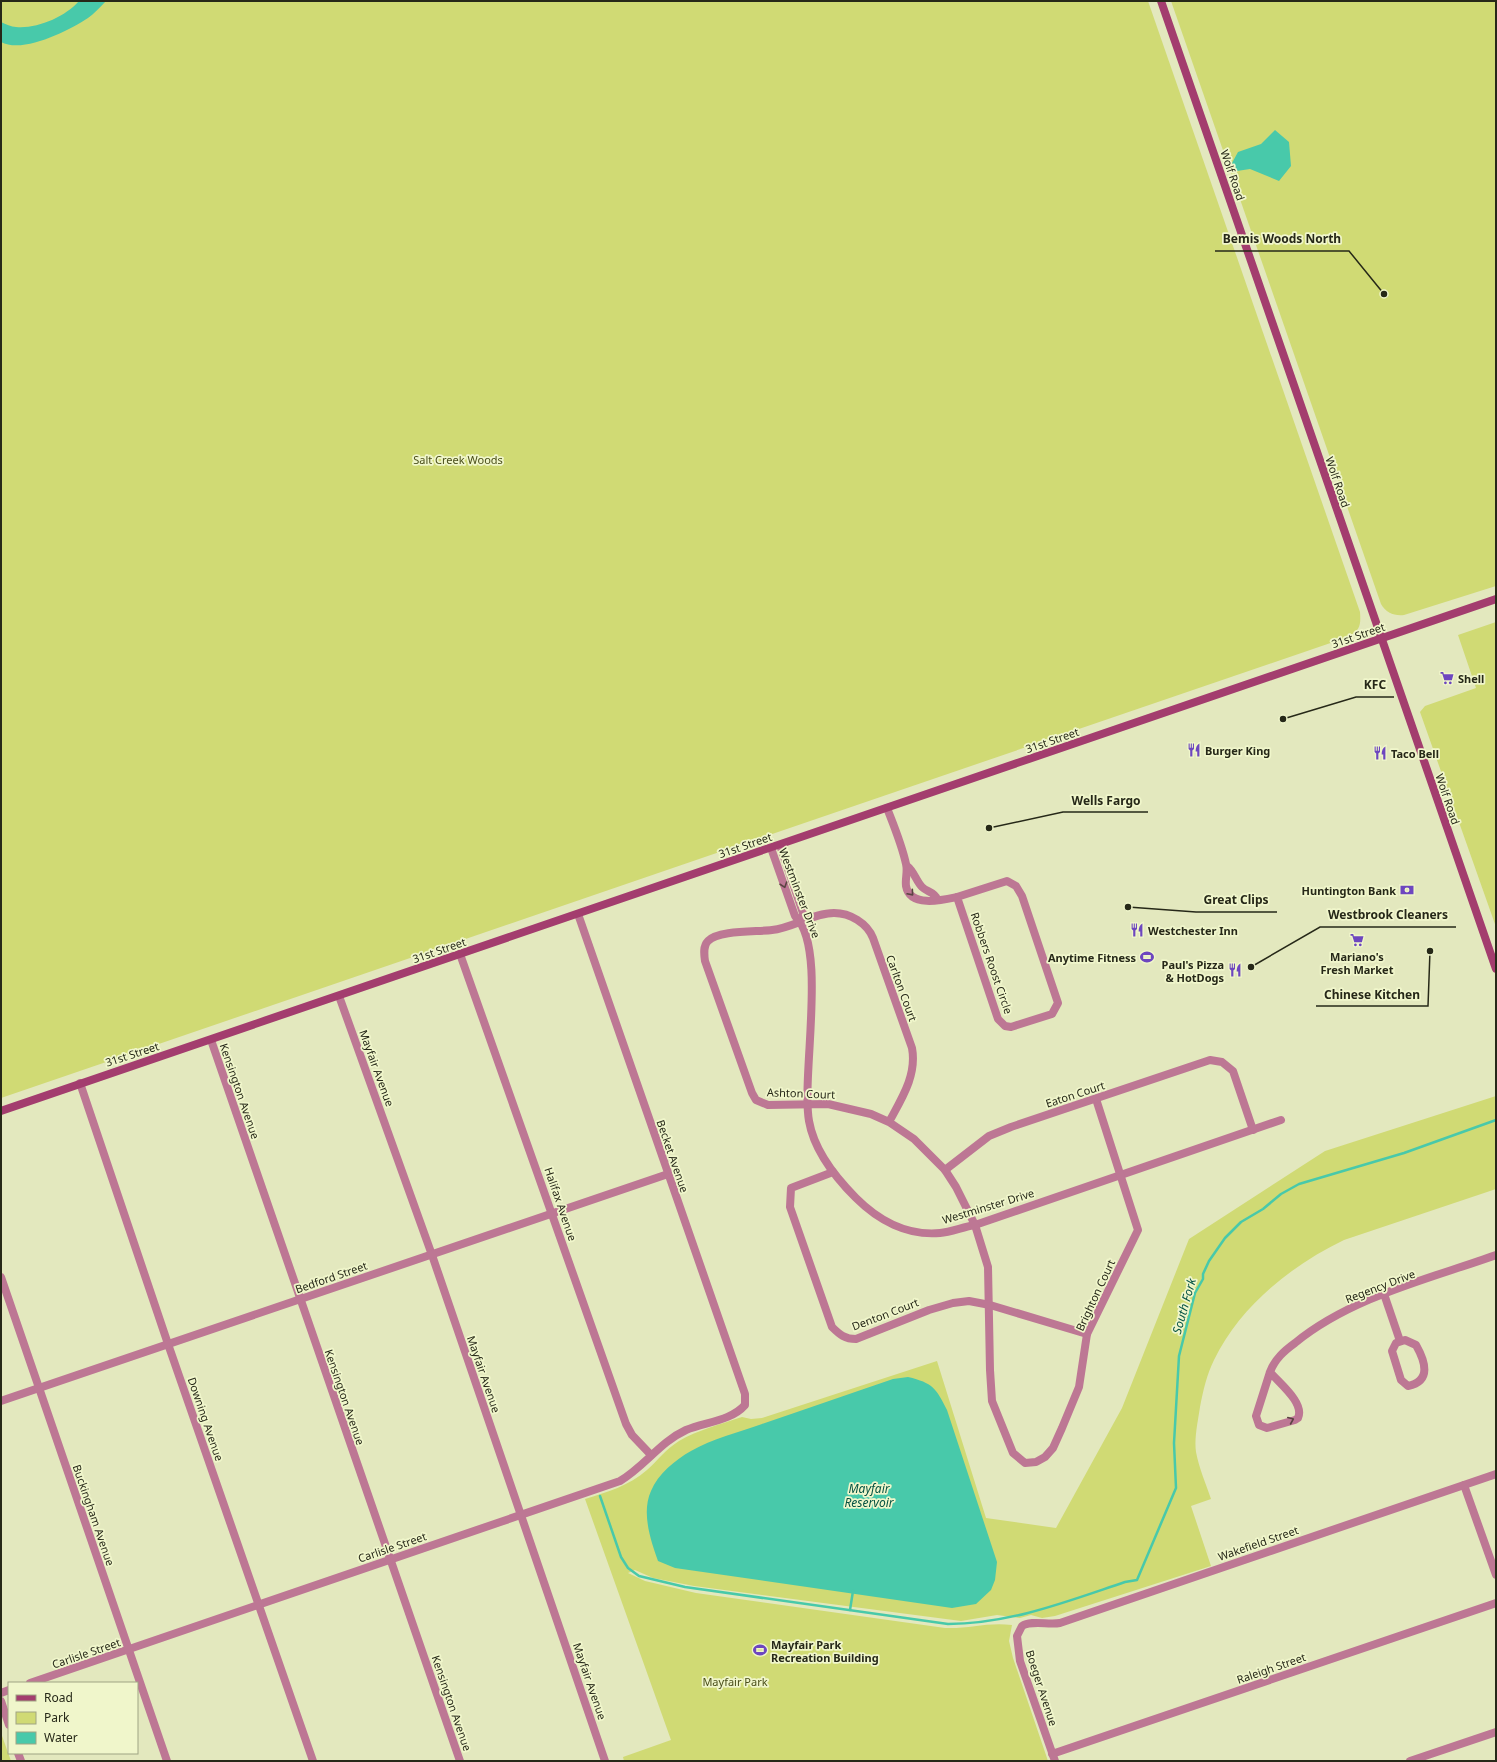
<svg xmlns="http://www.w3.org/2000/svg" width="1497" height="1762" viewBox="0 0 1497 1762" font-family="'Noto Sans',sans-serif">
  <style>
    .green { fill: #d0da74 }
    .water { fill: #48c9aa }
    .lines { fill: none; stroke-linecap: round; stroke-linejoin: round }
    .stream { stroke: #48c9aa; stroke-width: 2.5 }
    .minor { stroke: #bd7794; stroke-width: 8 }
    .secondary { stroke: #a33d6e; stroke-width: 8 }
    .oneway { stroke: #5b4443 }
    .labels { text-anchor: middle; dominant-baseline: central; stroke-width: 3.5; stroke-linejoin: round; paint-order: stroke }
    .street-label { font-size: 11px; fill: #262818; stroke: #f0f6cb }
    .park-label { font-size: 11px; fill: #494d19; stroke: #f0f6cb }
    .poi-label { font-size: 11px; font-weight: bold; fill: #262818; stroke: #f0f6cb; text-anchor: start }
    .water-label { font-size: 12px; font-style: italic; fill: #035141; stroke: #f0f6cb }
    .leader { fill: none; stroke: #262818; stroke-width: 1.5 }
    .callout-dot { fill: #262818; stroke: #f0f6cb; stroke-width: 1.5 }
    .callout-label { font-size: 12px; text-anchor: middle; font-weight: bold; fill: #262818; stroke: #f0f6cb; stroke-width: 3.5; stroke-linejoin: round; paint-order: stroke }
  </style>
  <rect width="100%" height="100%" fill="#e3e8be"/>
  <g class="green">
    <path d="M1,1H1148L1360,612C1361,626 1360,630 1348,637L1,1098Z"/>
    <path d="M1171,1H1496V586L1404,615C1394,616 1386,613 1381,604Z"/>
    <polygon points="1496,622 1496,927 1420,712 1425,706 1476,688 1458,635"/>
    <path d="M1496,1096V1189L1344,1240C1292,1265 1240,1306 1214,1360C1207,1374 1203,1391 1200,1407C1198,1421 1194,1438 1196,1452C1199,1468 1206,1484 1211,1499L1191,1506L1211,1566L1055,1616L1042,1618L1031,1615L1020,1618L997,1615L961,1621L694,1586L653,1578L635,1570L628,1573L645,1581L696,1593L945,1628C969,1629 987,1622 1012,1625L1009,1641L1013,1658L1048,1761H624L623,1757L671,1740L585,1499C607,1492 629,1486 647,1470C658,1460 666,1449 679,1441C698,1430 721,1424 742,1417L751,1419L762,1418L937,1361L986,1518L1056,1528L1122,1408L1189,1239L1325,1151Z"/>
    <polygon points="1,1733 11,1761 1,1761"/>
  </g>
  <g class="water">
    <path d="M79,1H106C100,7 94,14 88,18C68,31 23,54 1,42V22C6,24 11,27 16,27C37,29 65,17 79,1Z"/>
    <polygon points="1275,130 1289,142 1291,166 1279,181 1250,169 1237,171 1232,163 1238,152 1261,144"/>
    <path d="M908,1377C933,1383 936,1388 947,1410L997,1562L995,1580L991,1590L976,1604L952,1608L675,1568L658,1561C651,1541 641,1513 651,1491C658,1474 675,1460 691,1451C712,1439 739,1432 762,1424C806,1409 849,1394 893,1379Z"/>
  </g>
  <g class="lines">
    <g class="stream">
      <path d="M600,1496L621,1557L628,1568L639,1576L685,1587L948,1624C1010,1624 1068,1601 1125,1582L1137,1580L1176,1488L1174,1443L1179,1356L1195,1293L1203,1279V1274L1209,1261L1225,1238L1241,1222L1263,1209L1281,1194L1299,1184L1404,1153L1496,1120"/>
      <polyline points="850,1610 853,1591"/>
    </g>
    <g class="minor">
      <path d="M887,808C894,826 902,845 906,864C908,871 905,879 906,886C910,908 943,900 957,897"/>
      <polyline points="780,845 803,913 801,922"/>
      <path d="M771,848L795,916C828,947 801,1074 809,1121C814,1150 836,1178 856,1198C878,1220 907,1236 940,1233C951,1232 963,1227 975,1225L1281,1120"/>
      <path d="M907,866C914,871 916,881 922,887C927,892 935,892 937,899"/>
      <polygon points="1007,881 1016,886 1022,896 1058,1003 1052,1014 1011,1027 1005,1026 998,1019 957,897"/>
      <polyline points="460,954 626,1424 632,1435 651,1455"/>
      <polyline points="339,996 432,1255 605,1761"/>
      <polyline points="211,1040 460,1761"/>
      <polyline points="80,1083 168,1344 313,1761"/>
      <path d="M889,1122C902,1098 917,1075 912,1048L873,938C867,923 850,913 834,913C814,913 792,928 772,930C757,932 718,930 708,941C703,946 704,954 705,961L752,1093L756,1100L768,1105L828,1104L871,1114L889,1122L914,1139L945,1170L956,1187L975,1225L988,1267L990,1370L992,1401L1013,1453L1025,1463L1036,1462L1045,1457L1053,1448L1062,1428L1079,1387L1087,1334L1138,1230L1096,1099"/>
      <polyline points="945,1170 989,1136 1011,1127 1210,1060 1222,1062 1233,1071 1253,1130"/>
      <path d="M833,1172L791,1188L790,1207L832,1327C840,1335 845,1339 856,1339L929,1310L953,1303L969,1301L990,1305L1087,1334"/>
      <polyline points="1,1277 167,1761"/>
      <polyline points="1384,1294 1400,1341"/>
      <path d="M1405,1340L1416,1345C1425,1361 1432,1381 1408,1386L1401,1380L1392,1351L1396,1343Z"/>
      <path d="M1270,1372C1279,1383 1305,1403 1298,1418L1295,1420L1267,1428L1259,1425L1256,1416L1270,1372C1275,1359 1284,1351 1295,1343C1351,1297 1429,1279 1496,1255"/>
      <polyline points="1,1401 668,1174"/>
      <polyline points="1464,1485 1496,1575"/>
      <path d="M30,1683L620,1481C645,1466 660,1442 686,1430C705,1422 731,1421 745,1405V1394L578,914"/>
      <polyline points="1,1693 9,1690"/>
      <polyline points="1,1701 9,1725"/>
      <polyline points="18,1753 21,1761"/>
      <polyline points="1052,1754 1496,1603"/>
      <path d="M1055,1761L1020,1661L1017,1636L1022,1626C1031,1620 1048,1625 1060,1623L1496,1474"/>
      <polyline points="1410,1761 1496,1732"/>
    </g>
    <g class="secondary">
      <polyline points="1161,1 1496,969"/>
      <polyline points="1,1111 1496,599"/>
    </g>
  </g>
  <defs><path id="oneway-chevron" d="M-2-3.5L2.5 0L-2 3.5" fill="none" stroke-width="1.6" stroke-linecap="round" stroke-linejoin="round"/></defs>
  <g class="oneway">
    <use href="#oneway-chevron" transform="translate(784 885) rotate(71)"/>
    <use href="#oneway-chevron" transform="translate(911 893) rotate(49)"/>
    <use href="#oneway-chevron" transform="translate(1291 1420) rotate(-23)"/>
  </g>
  <defs>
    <g id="supermarket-bare" transform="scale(1.08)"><path d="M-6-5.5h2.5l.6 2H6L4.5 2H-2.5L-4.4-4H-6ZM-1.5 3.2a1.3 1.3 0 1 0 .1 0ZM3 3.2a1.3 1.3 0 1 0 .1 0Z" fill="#6d46bf" stroke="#f0f6cb" stroke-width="2.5" paint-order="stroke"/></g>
    <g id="restaurant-bare" transform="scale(1.08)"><path d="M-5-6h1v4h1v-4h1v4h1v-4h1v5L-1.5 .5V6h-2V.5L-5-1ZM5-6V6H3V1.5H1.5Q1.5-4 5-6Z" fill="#6d46bf" stroke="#f0f6cb" stroke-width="2.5" paint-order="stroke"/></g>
    <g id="bank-bare" transform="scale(1.08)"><path d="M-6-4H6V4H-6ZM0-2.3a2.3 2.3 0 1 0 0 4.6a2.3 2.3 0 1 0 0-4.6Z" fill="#6d46bf" stroke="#f0f6cb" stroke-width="2.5" paint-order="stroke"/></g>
    <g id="stadium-bare" transform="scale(1.08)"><path d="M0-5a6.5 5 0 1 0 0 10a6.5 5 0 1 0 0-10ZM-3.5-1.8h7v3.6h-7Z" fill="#6d46bf" stroke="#f0f6cb" stroke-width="2.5" paint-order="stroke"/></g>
  </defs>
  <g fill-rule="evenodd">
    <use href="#supermarket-bare" x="1447" y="678"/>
    <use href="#restaurant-bare" x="1194" y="750"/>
    <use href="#restaurant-bare" x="1380" y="753"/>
    <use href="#bank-bare" x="1407" y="890"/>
    <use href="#restaurant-bare" x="1137" y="930"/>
    <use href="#supermarket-bare" x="1357" y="940"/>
    <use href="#stadium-bare" x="1147" y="957"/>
    <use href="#restaurant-bare" x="1235" y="970"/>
    <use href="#stadium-bare" x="760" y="1650"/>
  </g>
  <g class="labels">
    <g class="street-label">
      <text transform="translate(1233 175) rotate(71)">Wolf Road</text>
      <text transform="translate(1338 482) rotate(71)">Wolf Road</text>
      <text transform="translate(1358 635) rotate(-19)">31st Street</text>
      <text transform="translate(1052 740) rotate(-19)">31st Street</text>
      <text transform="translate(1448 799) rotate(71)">Wolf Road</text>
      <text transform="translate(745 845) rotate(-19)">31st Street</text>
      <text transform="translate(800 893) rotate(69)">Westminster Drive</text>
      <text transform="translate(439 950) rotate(-19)">31st Street</text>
      <text transform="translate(992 963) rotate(71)">Robbers Roost Circle</text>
      <text transform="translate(902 988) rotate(70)">Carlton Court</text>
      <text transform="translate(132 1054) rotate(-18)">31st Street</text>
      <text transform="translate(377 1068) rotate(70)">Mayfair Avenue</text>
      <text transform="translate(240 1091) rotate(71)">Kensington Avenue</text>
      <text transform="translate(801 1093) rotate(2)">Ashton Court</text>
      <text transform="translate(1075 1094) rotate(-18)">Eaton Court</text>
      <text transform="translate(673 1156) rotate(71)">Becket Avenue</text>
      <text transform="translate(561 1204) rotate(71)">Halifax Avenue</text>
      <text transform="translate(988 1206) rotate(-17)">Westminster Drive</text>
      <text transform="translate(331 1277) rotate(-19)">Bedford Street</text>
      <text transform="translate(1380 1286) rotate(-21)">Regency Drive</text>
      <text transform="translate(1095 1295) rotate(-65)">Brighton Court</text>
      <text transform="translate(885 1314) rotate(-21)">Denton Court</text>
      <text transform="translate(484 1374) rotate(71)">Mayfair Avenue</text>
      <text transform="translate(345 1397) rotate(71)">Kensington Avenue</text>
      <text transform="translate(206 1419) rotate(71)">Downing Avenue</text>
      <text transform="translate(94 1515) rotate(71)">Buckingham Avenue</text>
      <text transform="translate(1258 1543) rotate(-19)">Wakefield Street</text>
      <text transform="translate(392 1547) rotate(-19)">Carlisle Street</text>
      <text transform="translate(86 1653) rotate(-19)">Carlisle Street</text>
      <text transform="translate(1271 1668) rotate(-19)">Raleigh Street</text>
      <text transform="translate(590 1681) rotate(71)">Mayfair Avenue</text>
      <text transform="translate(1042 1688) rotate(72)">Boeger Avenue</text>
      <text transform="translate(452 1703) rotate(71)">Kensington Avenue</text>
    </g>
    <g class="park-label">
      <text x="458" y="459">Salt Creek Woods</text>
      <text x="735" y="1681">Mayfair Park</text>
    </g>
    <g class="poi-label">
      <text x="1458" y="678">Shell</text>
      <text x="1205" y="750">Burger King</text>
      <text x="1391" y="753">Taco Bell</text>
      <text x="1396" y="890" text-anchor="end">Huntington Bank</text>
      <text x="1148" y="930">Westchester Inn</text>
      <text x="1357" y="956" text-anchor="middle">Mariano's<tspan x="1357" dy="13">Fresh Market</tspan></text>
      <text x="1136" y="957" text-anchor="end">Anytime Fitness</text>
      <text x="1224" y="964" text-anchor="end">Paul's Pizza<tspan x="1224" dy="13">&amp; HotDogs</tspan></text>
      <text x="771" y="1644">Mayfair Park<tspan x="771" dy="13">Recreation Building</tspan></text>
    </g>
    <g class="water-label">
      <text transform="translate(1184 1306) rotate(-74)">South Fork</text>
      <text x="869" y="1488">Mayfair<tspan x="869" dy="14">Reservoir</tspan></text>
    </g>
  </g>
  <path class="leader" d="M1384 294L1349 251H1215M1283 719L1356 697H1394M989 828L1063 812H1148M1128 907L1196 912H1277M1251 967L1320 927H1456M1430 951L1428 1006H1316"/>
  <g class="callout-dot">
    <circle cx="1384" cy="294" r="4"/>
    <circle cx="1283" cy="719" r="4"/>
    <circle cx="989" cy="828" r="4"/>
    <circle cx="1128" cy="907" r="4"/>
    <circle cx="1251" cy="967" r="4"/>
    <circle cx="1430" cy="951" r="4"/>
  </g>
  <g class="callout-label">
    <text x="1282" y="243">Bemis Woods North</text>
    <text x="1375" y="689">KFC</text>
    <text x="1106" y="805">Wells Fargo</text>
    <text x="1236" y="904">Great Clips</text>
    <text x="1388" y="919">Westbrook Cleaners</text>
    <text x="1372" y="999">Chinese Kitchen</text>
  </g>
  <rect width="1497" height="1762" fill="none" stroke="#262818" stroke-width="4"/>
  <rect x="8" y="1682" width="130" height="72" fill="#f0f6cb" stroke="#9fa483"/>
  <rect x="16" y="1695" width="20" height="6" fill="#a33d6e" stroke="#9fa483"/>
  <text x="44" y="1702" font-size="12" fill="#262818">Road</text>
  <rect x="16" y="1712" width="20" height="12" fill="#d0da74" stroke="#9fa483"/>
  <text x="44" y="1722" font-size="12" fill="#262818">Park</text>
  <rect x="16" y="1732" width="20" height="12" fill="#48c9aa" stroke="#9fa483"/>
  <text x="44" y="1742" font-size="12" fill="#262818">Water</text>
</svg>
